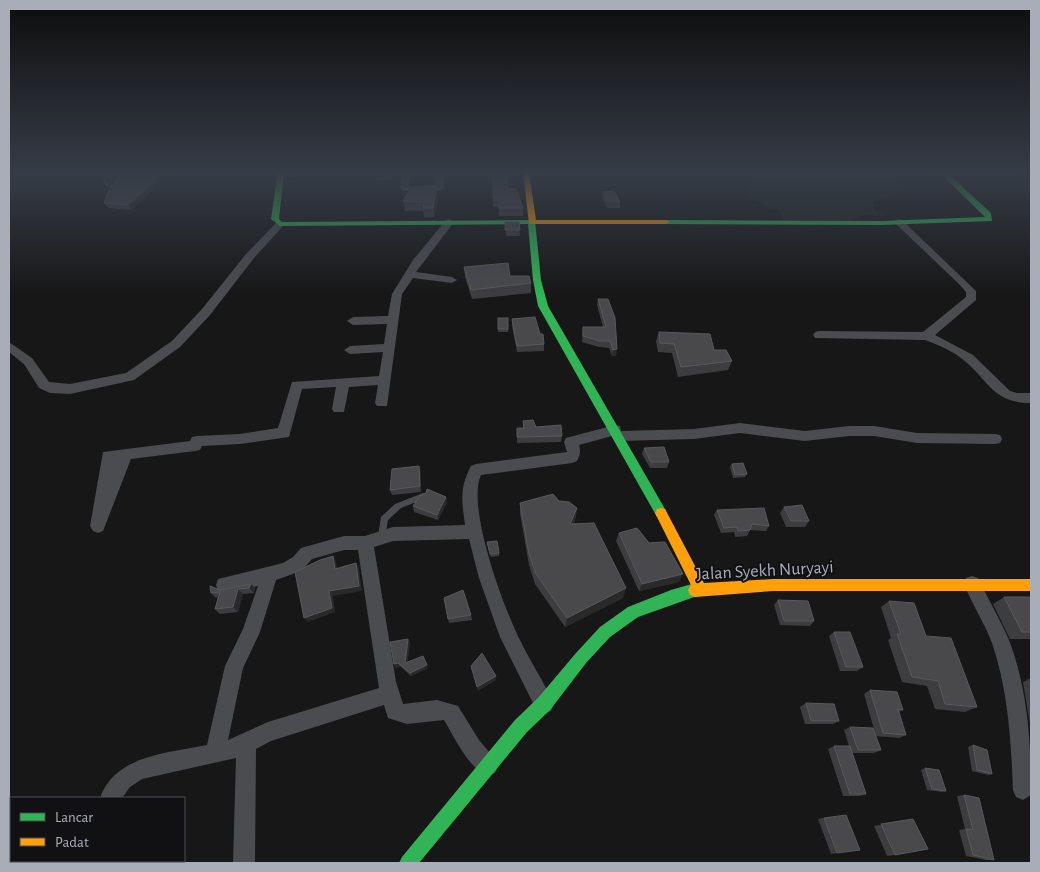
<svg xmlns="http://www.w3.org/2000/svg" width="1040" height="872" viewBox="0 0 1040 872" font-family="'Alegreya Sans',sans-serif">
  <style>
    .green { fill: #1d241e }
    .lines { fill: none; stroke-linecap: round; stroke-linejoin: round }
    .lane { fill: #4b4c50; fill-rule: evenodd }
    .street { fill: #4b4c50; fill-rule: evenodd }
    .fast { fill: #30b455; fill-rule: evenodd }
    .slow { fill: #ff9f0a; fill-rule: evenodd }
    .wall { fill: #3d3d3f }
    .shaded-wall { fill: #29292a }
    .building { fill: #49494c; stroke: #58595d }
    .labels { text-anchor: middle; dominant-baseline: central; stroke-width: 4; stroke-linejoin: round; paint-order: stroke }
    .near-street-label { font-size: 18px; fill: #a8adb8; stroke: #111113 }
  </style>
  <rect width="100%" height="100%" fill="#171717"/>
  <polygon class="green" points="745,172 785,172 810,177 817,172 894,172 908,191 907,193 891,195 873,202 873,210 883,212 885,217 865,215 850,220 783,220 779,210 769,208 744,193 753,185 738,179"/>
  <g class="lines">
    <g class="lane">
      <polygon points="106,172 110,172 106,181 111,185 111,187 107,187 102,181"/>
      <polygon points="423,493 426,494 427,496 426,498 401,508 388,520 385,538 382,539 379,538 378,536 381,517 395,504"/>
    </g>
    <g class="street">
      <polygon points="278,172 344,172 345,173 341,176 281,177 278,176"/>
      <polygon points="389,172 397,172 393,179 379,181 375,178 387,175"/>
      <polygon points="403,172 411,172 409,186 435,185 435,172 443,172 444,188 440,191 403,191 400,187"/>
      <polygon points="449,219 454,222 416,272 452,277 457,280 452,283 413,278 402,294 387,406 377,406 375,403 378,385 349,387 344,412 334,412 332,409 336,387 302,389 289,437 240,444 202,446 200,450 195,451 131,459 103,531 98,533 93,531 90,526 103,452 190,441 192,437 197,436 240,434 278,428 292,382 379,376 383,352 350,354 344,350 350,346 384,344 387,324 353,325 347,321 353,317 388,316 392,294 413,260 446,220"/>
      <path d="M899,219L902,220L976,291V300L935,335L973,355L1010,391L1017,393H1031V403C994,403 990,383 966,362C955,352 939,345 925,340L815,338L813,335L815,332L819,331L923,332L966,297V292L959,284L896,224L894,222Z"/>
      <polygon points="280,221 285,224 283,226 254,258 210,315 180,347 134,380 70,394 50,393 39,388 24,364 9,352 9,342 32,358 49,382 70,384 126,373 172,341 202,309 246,254 277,222"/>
      <path d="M740,423L805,431L849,426H874L917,433L995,434L1000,435L1002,439L1000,443L995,444L917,443L874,436H849L805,441L740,433L694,439L619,441L614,440L612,436L579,445C581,452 580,455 577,461L572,463L481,475C466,506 504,609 520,640C530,661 544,682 554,704L551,711L544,714L537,711L500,637L479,578L469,539L393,541L374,547L396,682L403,704L437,700L458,706L479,740L495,759L498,766L495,773L488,776C468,768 455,738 444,720L407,724L388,718L384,705L271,741L256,749L255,863H233L236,758L142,779L130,787L122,798H100C115,755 168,753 207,745L225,666L243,629L258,586L224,593L218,591L216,585L218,579L283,563L293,557L301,548L344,536H365L393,527L465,525C462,501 459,489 471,466L476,464L567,452L564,442L566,438L615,425L620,426L621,431L694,429ZM344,550H358L379,688L268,722L228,740L243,668L260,632L276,580L293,574L305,567L312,559Z"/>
      <path d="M972,576L978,578C988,599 1000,619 1009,640C1028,690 1031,743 1031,795L1023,800L1016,797L1013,790C1011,740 1008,690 992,643C984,622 972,604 964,584L966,578Z"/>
      <polygon points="11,818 11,840 9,841 9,819"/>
    </g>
    <g class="fast">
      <polygon points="278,172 284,172 279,219 282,222 535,220 541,280 548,306 665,509 667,513 665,517 661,518 657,517 538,306 533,280 528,224 280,226 271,219"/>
      <polygon points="939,172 946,172 991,213 992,221 881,225 666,224 662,222 666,220 881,221 985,217"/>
      <polygon points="695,583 700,585 702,590 700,595 638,617 610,637 586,663 550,710 527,732 419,863 399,863 402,857 515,720 538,698 576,653 600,627 628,607 671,590"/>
    </g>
    <g class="slow">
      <polygon points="523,172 529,172 536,220 666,220 670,222 666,224 529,224"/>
      <polygon points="661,508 665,509 704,583 773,579 1031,579 1031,591 773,591 695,597 690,595 688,590 691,585 655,513 657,509"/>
    </g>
  </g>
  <g class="wall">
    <polygon points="154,189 131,210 108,208 104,203"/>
    <polygon points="508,189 523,208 523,216 499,216 499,208 493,206 493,198"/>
    <polygon points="603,192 620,202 620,208 607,208 602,198"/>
    <polygon points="438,200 434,217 424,217 423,211 405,211 403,201"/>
    <polygon points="505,222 519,222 520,236 506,236"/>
    <polygon points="464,267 531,283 531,293 472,299 465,277"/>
    <polygon points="598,299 616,356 612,356 609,348 599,347 582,342 583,327 603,327 597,305"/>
    <rect x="498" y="318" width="10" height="14"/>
    <polygon points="512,319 540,334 544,344 544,351 517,352 512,326"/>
    <polygon points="659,332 714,350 732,361 728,370 678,377 672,353 658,352 656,341"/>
    <polygon points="523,421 536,427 562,436 561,442 517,443 517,428 523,428"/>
    <polygon points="644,448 669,462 667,468 650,468 642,454"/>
    <polygon points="732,464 747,474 745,477 733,478 730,467"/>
    <polygon points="419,466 421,472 421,492 392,495 390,490"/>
    <polygon points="559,501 577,508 575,520 574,523 623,598 565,627 535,584 529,565 520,514 520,503"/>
    <polygon points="447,502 438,520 414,512 413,506"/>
    <polygon points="784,507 809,521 805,527 786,527 780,513"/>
    <polygon points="717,510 769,526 766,531 750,530 747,536 735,537 734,532 721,533 714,515"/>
    <polygon points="619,533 679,582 639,591 616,541"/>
    <polygon points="487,542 499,553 499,556 491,557"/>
    <polygon points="251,584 255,588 254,593 243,594 238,612 220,614 215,609 218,597 216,598 211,593 220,590"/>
    <polygon points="1004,597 1031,597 1031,639 1010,639 993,604"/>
    <polygon points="444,598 471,615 472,620 449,623"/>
    <polygon points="778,600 814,621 810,626 780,625 774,605"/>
    <polygon points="889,601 926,636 977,707 965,712 935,709 927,686 902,682 888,640 891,638 881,607"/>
    <polygon points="834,632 863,667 857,671 840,671 829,636"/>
    <polygon points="408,639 410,643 407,662 428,668 411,676 400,666 396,668 394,664"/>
    <polygon points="1031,678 1031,724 1030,724 1023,682"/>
    <polygon points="870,690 903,710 899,712 906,735 899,738 876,736 864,694"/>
    <polygon points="806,703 839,721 833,724 805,724 800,707"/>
    <polygon points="850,727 881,750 874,753 852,753 866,794 860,796 843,796 828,749 834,746 849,746 844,730"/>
    <polygon points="973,745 992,774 988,775 972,771 968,747"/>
    <polygon points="925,768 946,791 942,792 927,790 921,770"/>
    <polygon points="964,795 994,860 986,860 966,856 959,830 965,829 957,796"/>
    <polygon points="824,818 837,853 831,854 818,819"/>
    <polygon points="913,819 895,855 887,856 874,826"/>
  </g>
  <g class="shaded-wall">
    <polygon points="158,172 163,172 154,189 131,210 128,205"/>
    <polygon points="436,191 438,200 434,217 433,208"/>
    <polygon points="617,349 616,356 612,356 613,350"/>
    <polygon points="419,466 421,472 421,492 420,486"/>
    <polygon points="446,497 447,502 438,520 437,515"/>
    <polygon points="577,508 575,520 569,534 570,524"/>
    <polygon points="333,556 336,561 338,574 335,569"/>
    <polygon points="356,563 359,568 362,591 333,596 335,612 308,622 304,618"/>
    <polygon points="683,574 679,582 639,591 642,584"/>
    <polygon points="251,584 255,588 254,593 249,588"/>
    <polygon points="626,588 623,598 565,627 567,618"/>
    <polygon points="238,589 243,594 238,612 233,607"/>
    <polygon points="408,639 410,643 407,667 405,663"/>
    <polygon points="398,663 400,666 396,668 394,664"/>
    <polygon points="427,665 428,668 411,676 410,673"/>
    <polygon points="496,676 496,680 478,691 477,687"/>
  </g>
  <g class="building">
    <polygon points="121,172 158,172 152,183 128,205 104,203 107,194"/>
    <polygon points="493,172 507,172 508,189 516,189 523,208 499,208 499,200 493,198"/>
    <polygon points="409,191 436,191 433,208 423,208 424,202 403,201"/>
    <polygon points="614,191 620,202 607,202 603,192"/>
    <polygon points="505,222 519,222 520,230 505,230"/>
    <polygon points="508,263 510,276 529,276 531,283 471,290 464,267"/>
    <polygon points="598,299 608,299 615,318 617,349 613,350 610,341 600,341 583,336 583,327 606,327"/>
    <polygon points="535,317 540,334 543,334 544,344 517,346 512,319"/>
    <rect x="498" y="318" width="10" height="11"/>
    <polygon points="659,332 710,334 714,350 726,350 732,361 681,367 674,344 660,343"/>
    <polygon points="533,420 536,427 561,425 562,436 517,437 517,428 524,428 523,421"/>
    <polygon points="664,447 669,462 651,462 644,448"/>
    <polygon points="743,463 747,474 735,475 732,464"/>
    <polygon points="419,466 420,486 390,490 392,469"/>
    <polygon points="427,489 446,497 437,515 413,506 420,496 426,493"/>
    <polygon points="553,494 559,501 569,502 577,508 570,524 594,523 626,588 567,618 536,574 529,554 520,503"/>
    <polygon points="802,505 809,521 791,521 784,507"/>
    <polygon points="764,508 769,526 752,524 750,530 738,531 737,527 724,528 717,510"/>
    <polygon points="637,528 649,543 665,542 683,574 642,584 619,533"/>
    <polygon points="497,541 499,553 490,554 487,542"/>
    <polygon points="333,556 335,569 356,563 359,586 329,591 332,608 304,618 295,572 320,560"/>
    <polygon points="251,584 249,588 238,589 233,607 215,609 220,592 211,593 210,586 220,590"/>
    <polygon points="463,590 471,615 448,619 444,598"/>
    <polygon points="1004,597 1031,597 1031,632 1022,632"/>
    <polygon points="778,600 808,601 814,621 784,621"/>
    <polygon points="889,601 914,603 926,636 951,638 977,707 945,704 938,681 912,677 897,634 901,634"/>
    <polygon points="834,632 850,632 863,667 846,667"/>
    <polygon points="408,639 405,663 423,656 427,665 410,673 398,663 394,664 390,642"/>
    <polygon points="482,653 496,676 477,687 471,666"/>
    <polygon points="870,690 897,692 903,710 898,709 906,735 883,733"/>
    <polygon points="806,703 834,704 839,721 811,721"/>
    <polygon points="850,727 873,728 881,750 858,750"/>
    <polygon points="973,745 987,750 992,774 977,770"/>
    <polygon points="834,746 850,746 866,794 850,794"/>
    <polygon points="925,768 939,770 946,791 932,789"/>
    <polygon points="964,795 979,798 994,860 973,855 966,829 973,830"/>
    <polygon points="846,815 860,850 837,853 824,818"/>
    <polygon points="913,819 928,849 895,855 881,824"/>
  </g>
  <linearGradient id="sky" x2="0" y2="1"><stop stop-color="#0d0d0d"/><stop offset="0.59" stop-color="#363c47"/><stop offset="1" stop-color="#363c47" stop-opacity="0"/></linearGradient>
  <rect width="1040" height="294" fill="url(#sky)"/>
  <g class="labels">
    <g class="near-street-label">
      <text transform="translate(765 571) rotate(-3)">Jalan Syekh Nuryayi</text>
    </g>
  </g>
  <rect width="1040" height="872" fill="none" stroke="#a8adb8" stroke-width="20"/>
  <rect x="10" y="797" width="175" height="65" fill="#111113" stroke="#4d4f55"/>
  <rect x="20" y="813" width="25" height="8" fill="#30b455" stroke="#4d4f55"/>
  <text x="55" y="822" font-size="15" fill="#a8adb8">Lancar</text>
  <rect x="20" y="838" width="25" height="8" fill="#ff9f0a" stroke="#4d4f55"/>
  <text x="55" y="847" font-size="15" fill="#a8adb8">Padat</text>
</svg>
